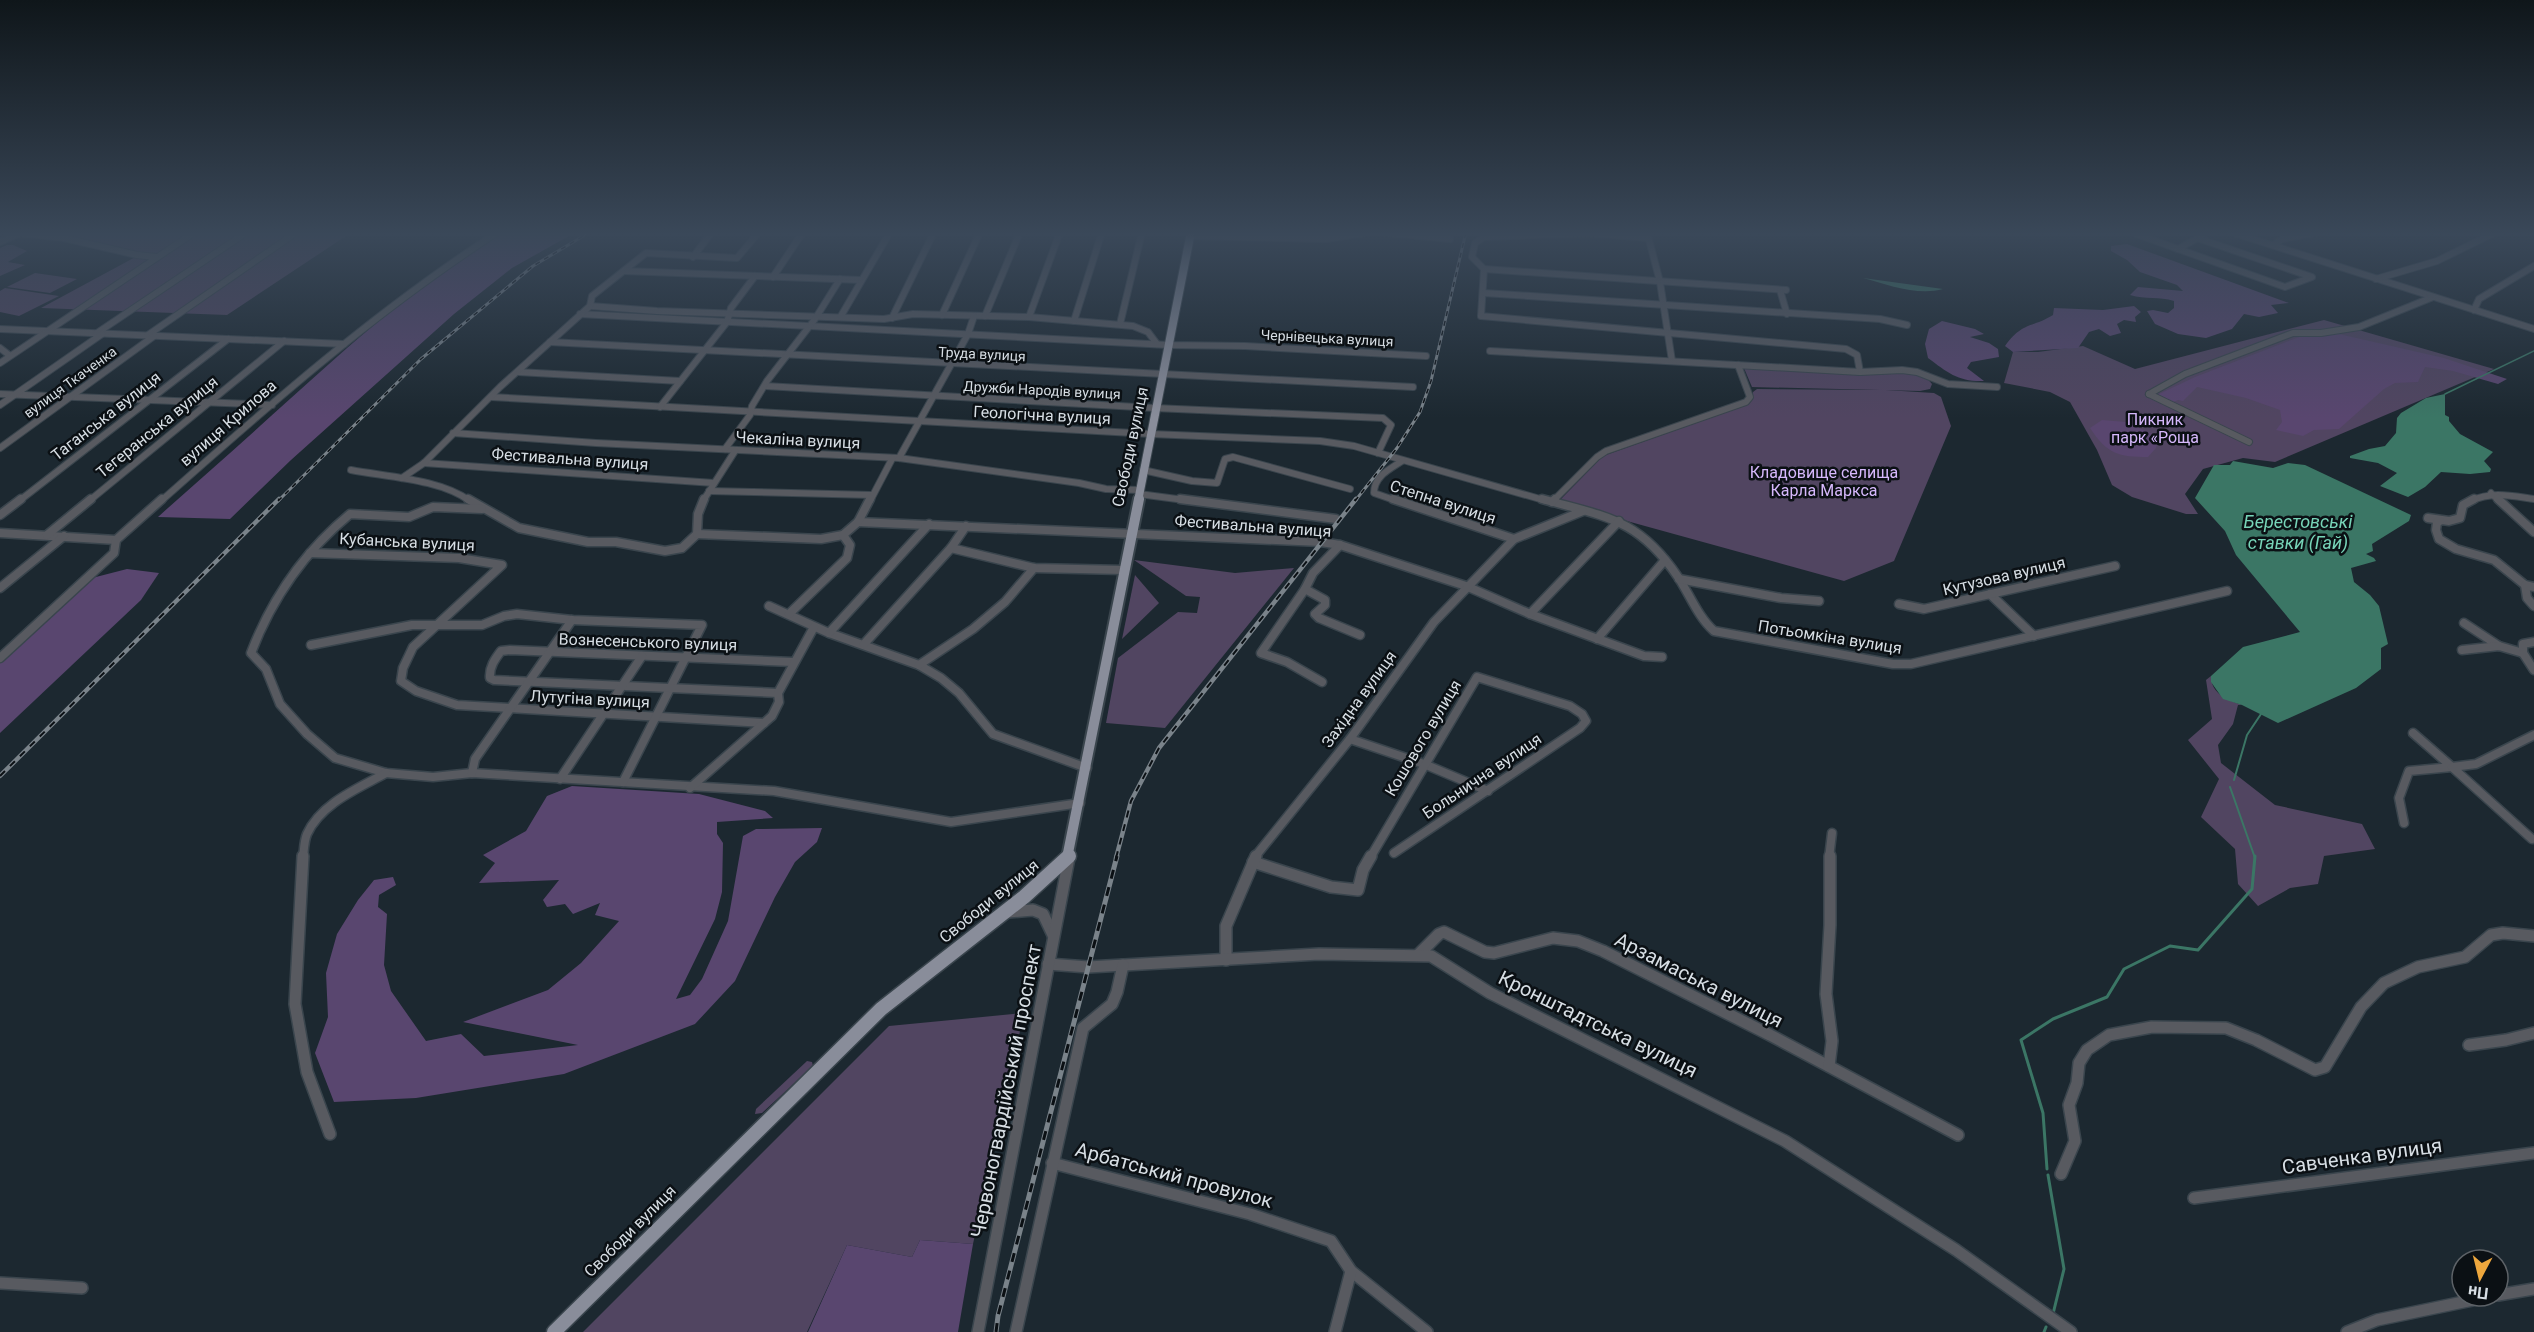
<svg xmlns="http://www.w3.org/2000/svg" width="2534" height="1332" viewBox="0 0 2534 1332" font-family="Roboto,sans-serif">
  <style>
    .green { fill: #514561 }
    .forest { fill: #59466f }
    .water { fill: #3b7665 }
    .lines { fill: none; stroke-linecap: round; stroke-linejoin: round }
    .stream-far2 { stroke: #3b7665; stroke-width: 1.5 }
    .stream-far1 { stroke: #3b7665; stroke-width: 2 }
    .stream { stroke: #3b7665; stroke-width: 3 }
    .minor-far2-casing { stroke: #3a454d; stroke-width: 8 }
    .minor-far1-casing { stroke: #3a454d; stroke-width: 11 }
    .minor-casing { stroke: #3a454d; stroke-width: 14 }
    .major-far2-casing { stroke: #3a454d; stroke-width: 10 }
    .major-far1-casing { stroke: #3a454d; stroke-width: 14 }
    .major-casing { stroke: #3a454d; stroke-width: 17 }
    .minor-far2 { stroke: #585a60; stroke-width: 6 }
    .minor-far1 { stroke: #585a60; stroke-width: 8 }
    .minor { stroke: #585a60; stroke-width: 11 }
    .major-far2 { stroke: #898d9a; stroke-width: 8 }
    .major-far1 { stroke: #898d9a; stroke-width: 10 }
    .major { stroke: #898d9a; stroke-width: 14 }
    .rail-far2-casing { stroke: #7a838a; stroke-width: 3 }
    .rail-far1-casing { stroke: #7a838a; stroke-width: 4.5 }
    .rail-casing { stroke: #7a838a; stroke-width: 5 }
    .rail-far2 { stroke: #0b1014; stroke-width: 1.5; stroke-dasharray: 5; stroke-linecap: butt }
    .rail-far1 { stroke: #0b1014; stroke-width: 2; stroke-dasharray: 7; stroke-linecap: butt }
    .rail { stroke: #0b1014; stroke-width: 3; stroke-dasharray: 9; stroke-linecap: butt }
    .labels { text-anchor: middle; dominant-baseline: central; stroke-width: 5; stroke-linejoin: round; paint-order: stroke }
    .far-street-label { font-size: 14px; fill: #d7dee4; stroke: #0b1014 }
    .street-label { font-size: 16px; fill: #d7dee4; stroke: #0b1014 }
    .park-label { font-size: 16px; fill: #d6b8fc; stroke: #0b1014 }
    .water-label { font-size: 18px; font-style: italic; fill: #77d4b8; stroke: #0b1014 }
    .near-street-label { font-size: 20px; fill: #d7dee4; stroke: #0b1014 }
  </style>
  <rect width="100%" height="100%" fill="#1c2830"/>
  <g class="green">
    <polygon points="35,232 352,232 227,315 41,308 141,254"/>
    <polygon points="7,245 13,245 27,251 8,262 25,265 0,276 0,248"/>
    <polygon points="35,273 77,279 50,293 7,287"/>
    <polygon points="5,288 59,296 19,316 0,312 0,291"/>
    <polygon points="2324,320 2494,369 2275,462 2243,458 2203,469 2185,494 2198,514 2186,514 2132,497 2112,485 2097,450 2070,402 2050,392 2004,383 2013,352 2038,352 2083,346 2135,369"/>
    <path d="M1744,368L1894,371C1907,373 1924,372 1932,384L1930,389L1920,391L1752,387Z"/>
    <polygon points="1757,389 1886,390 1934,393 1941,397 1951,426 1894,561 1844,581 1558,502 1603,456 1749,404 1753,399 1753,392"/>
    <polygon points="1134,560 1235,573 1294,568 1165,728 1106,723 1118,658 1178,612 1197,613 1200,597 1186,596"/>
    <polygon points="1135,575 1159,603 1122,639"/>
    <path d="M2211,676C2211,694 2228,700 2242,705H2238L2233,724L2218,745L2221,763L2275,805L2362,824L2375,849L2324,856L2318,884L2290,888L2258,906L2238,884L2235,849L2201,817L2219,779L2188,740L2212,719L2206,680Z"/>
    <polygon points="1024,1013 973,1244 920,1240 912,1257 847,1245 807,1332 583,1332 889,1026"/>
    <polygon points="807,1061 812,1062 813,1066 762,1113 755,1114 756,1109"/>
  </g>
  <g class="forest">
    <path d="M502,232H576L512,268L454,314L291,460L230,519L158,517C192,486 226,457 260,426C337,357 413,285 502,232Z"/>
    <path d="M2127,244L2289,303L2271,305L2278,313L2259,317L2244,314L2232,329L2206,338L2178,334L2155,324L2147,311L2153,310L2168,313L2174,308V301C2159,296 2146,300 2130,295L2138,287L2183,291L2177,285L2140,272L2127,260L2111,251V246Z"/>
    <path d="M2134,306L2141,312L2135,317L2136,322L2124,320L2117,324L2121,333L2110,336L2099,329L2089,332L2078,348L2013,352L2005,346C2022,322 2032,328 2053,315L2054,308L2103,310Z"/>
    <path d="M1942,321L1975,329L1984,334L1970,337L1989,343L1998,349L1999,357L1971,362L1967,368L1984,381C1959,382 1948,373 1928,358L1925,344L1929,329Z"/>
    <polygon points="2307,334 2320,336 2339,334 2444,358 2507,379 2498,384 2453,371 2425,367 2418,382 2395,383 2384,389 2339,429 2314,430 2303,436 2276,430 2282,422 2280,410 2246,398 2197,387 2183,401 2178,400 2171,403 2157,395 2195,377"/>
    <path d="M2102,420L2126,422L2159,437L2156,448L2148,457C2118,457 2107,454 2090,428Z"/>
    <polygon points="127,569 159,573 141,600 0,733 0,661 92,578"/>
    <polygon points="572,786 699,794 765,811 773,818 717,822 717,834 723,843 722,892 715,919 676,999 690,995 702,979 728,921 743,836 756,829 822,828 817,842 795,862 775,897 735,981 695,1024 564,1074 416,1098 334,1102 315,1053 328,1017 326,973 337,934 358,900 374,880 393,877 396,885 379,895 378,907 387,914 384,965 391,991 426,1041 461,1034 484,1056 578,1045 463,1022 548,990 581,963 619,921 595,915 600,903 573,914 565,904 547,907 543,900 559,880 479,883 495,863 483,855 526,831 547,796"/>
    <polygon points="920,1240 973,1244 958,1332 808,1332 847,1245 912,1257"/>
  </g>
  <g class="water">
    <path d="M1863,278L1943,289C1918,296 1888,285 1863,278Z"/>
    <polygon points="2445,394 2445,415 2449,417 2449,421 2460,434 2493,452 2484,461 2491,469 2490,472 2470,474 2441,472 2425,487 2408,497 2380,486 2397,473 2378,463 2350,458 2350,456 2369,449 2385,446 2396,433 2397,418 2401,413 2426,398"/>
    <polygon points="2233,461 2273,468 2288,463 2305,465 2411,515 2409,521 2372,544 2373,551 2366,554 2374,558 2376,561 2351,568 2354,582 2370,595 2379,606 2388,644 2381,648 2381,669 2356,688 2278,723 2242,705 2223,699 2211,682 2211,676 2243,647 2300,632 2236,555 2225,531 2195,498 2214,465 2230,465"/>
  </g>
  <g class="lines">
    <polyline class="stream-far2" points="2445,394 2534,351"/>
    <g class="stream-far1">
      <polyline points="2234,780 2247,735 2261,714"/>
      <polyline points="2230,787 2255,858"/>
    </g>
    <g class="stream">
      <polyline points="2047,1169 2043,1113 2021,1040 2053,1019 2107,997 2124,969 2170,946 2198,950 2252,889 2255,856"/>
      <polyline points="2048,1175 2064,1269 2053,1314"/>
      <polyline points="2044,1332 2046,1327"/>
    </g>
    <g class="minor-far2-casing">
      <g id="minor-far2">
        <polyline points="1379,232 1450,239"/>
        <polyline points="1647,232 1660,282 1672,361"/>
        <polyline points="2231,232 2534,329"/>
        <polyline points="20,233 64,238 137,255 156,257"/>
        <polyline points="2136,234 2285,287 2312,277 2197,238"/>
        <polyline points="1190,236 1326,239 1371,232"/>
        <polyline points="1648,238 1588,233 1484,237 1475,243 1472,257 1484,269 1481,316 1846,349 1857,355 1860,372"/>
        <polyline points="0,242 22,232"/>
        <polyline points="2273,245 2282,239 2319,232"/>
        <polyline points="2178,249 2208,232"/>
        <polyline points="693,257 712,232"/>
        <polyline points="1484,269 1786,290"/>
        <polyline points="624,271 861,280"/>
        <polyline points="773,277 803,232"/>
        <polyline points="2376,279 2437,261 2496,232"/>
        <polyline points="1780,290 1787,314"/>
        <polyline points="1484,293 1880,319 1907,325"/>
        <polyline points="590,306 657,311 884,319 913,314 1029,317 1133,326 1148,332 1157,344"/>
        <polyline points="2474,310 2479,299 2534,266"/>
        <polyline points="580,314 1168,345 1245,346 1426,356"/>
        <polyline points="942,315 980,232"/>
        <polyline points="841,316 890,232"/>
        <polyline points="985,316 1020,232"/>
        <polyline points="1029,317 1060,232"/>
        <polyline points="892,318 934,232"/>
        <polyline points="1074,321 1102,232"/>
        <polyline points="1120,324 1142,232"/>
        <polyline points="0,329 344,344"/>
        <polyline points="97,333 247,232"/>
        <polyline points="148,335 297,232"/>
        <polyline points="550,342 1413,387"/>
        <polyline points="0,348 9,355"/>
        <polyline points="1490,351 1860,372 1902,370 1917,372 1948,384 1997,387"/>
        <polyline points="0,363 195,232"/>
        <polyline points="518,372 680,381"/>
        <polyline points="765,386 1155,408 1383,418 1391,425 1378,453"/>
        <polyline points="0,394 272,405"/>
        <polyline points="2149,394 2185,374 2293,333 2321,333 2359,327 2433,297"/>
        <polyline points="2149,394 2249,442"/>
        <polyline points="491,397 1151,434 1320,441 1354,446 1547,501"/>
        <polyline points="0,405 102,334"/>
        <polyline points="660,407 727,322 731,308 755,276"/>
        <polyline points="453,433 596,443 899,458 1079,483 1106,489 1140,490"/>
        <polyline points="0,448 154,336"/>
        <polyline points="725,449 750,415 752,406 767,381 815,319 840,279"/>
        <polyline points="899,458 968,334 974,316"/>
        <polyline points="424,463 714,483"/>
        <path d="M351,470C388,477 440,479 470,501"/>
        <polyline points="1143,470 1192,481 1217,483 1225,459 1233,457 1350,489"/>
        <polyline points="402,478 424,463 500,387 590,306 592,296 646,253 737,258 759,232"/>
        <polyline points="709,491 872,495"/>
        <polyline points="2491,493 2499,501"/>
        <polyline points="1139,494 1192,501"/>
        <polyline points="19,501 228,339"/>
        <polyline points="89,501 284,341"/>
        <path d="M161,501C269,405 376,311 498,232"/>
        <polyline points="703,501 735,451"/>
        <polyline points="870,501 892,459"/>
        <path d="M1397,501L1374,493C1374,476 1390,469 1402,461"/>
        <polyline points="1553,501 1597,457 1606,451 1746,402 1750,397 1738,365"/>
        <path d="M2471,501C2492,491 2512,496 2534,499"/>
      </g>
    </g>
    <g class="minor-far1-casing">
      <g id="minor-far1">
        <polyline points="468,499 519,528 588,542 616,542 665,551 682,548 697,534 698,514 704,499"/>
        <polyline points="1180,499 1336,519"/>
        <polyline points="1393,499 1514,539"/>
        <path d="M1542,499C1606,517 1638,518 1678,577C1690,595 1698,617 1714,631L1893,664H1911L2227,591"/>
        <polyline points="2498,499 2534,532"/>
        <polyline points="1552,502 1555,499"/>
        <path d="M482,509L433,507L409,517L350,514C305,551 272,598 251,653L266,669L280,704L307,734L335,758L386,773L433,777L472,773L774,791L951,822L1080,803"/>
        <polyline points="0,515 21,499"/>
        <polyline points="2428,518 2449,521 2460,518 2463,505 2474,499"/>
        <polyline points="2440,521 2437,522 2436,530 2439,539 2456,549 2494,560 2525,585"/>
        <polyline points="858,522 1321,542 1340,545 1466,586 1530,614 1644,656 1662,657"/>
        <polyline points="0,533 116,540"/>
        <polyline points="697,534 821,539 843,535"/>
        <polyline points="47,535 91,499"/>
        <polyline points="951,548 1034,568 1123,570"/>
        <polyline points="310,553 459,558 502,565 413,647 403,668 401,681 416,691 457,705 764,723"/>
        <polyline points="1679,579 1781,598 1819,601"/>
        <polyline points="2534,587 2525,585 2527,598 2534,606"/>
        <polyline points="0,588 64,536"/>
        <polyline points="1305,589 1325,600 1325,605 1315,614 1319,618 1360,635"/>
        <polyline points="1990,594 2034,636"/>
        <polyline points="1899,604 1924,609 2115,566"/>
        <polyline points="769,606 829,633 919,665 941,678 959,693 993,734 1087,768"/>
        <polyline points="789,614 847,558 850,545 843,535 858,522 870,499"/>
        <polyline points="1530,614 1619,521"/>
        <polyline points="2464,623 2499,646"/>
        <polyline points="829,633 929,524"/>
        <polyline points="1597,639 1665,560"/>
        <polyline points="864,644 951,548 966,526"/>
        <polyline points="311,645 412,625 482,625 504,616 517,614 572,620 702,625 623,782"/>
        <polyline points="2462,650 2499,646 2523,653 2523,644 2534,642"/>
        <polyline points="2523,653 2534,670"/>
        <polyline points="0,658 114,553 116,540 162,499"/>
        <polyline points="919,665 973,629 1005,602 1034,568"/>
        <polyline points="1322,682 1287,662 1261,653 1305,589 1313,573 1340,545"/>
        <path d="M778,693L494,680L490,678C489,667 495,659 501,651L510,650L793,662"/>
        <polyline points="1350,739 1424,764 1488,791"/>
        <polyline points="472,773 475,759 572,620"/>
        <polyline points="560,779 642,656"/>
        <polyline points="690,788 772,716 779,702 778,693 814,627"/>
        <polyline points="2404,823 2399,798 2409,771 2452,767 2413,733"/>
        <polyline points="2532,839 2452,767 2476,764 2534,735"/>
        <path d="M303,858C304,850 304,841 307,834C321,803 359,788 386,773"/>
        <polyline points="1254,858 1350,739 1434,622 1514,539 1583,511"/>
        <polyline points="1370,858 1477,677 1570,706 1582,714 1586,721 1580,728 1394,853"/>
        <polyline points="1829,858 1832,833"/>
      </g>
    </g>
    <g class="minor-casing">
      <g id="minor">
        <polyline points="303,856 295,1004 307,1072 330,1134"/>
        <polyline points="1253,862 1331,887 1358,890 1363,870 1371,856"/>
        <polyline points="1008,912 1033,910 1043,914 1053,935"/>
        <polyline points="1418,955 1439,934 1444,932 1485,952 1494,953 1553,938 1578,941 1603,951 1770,1035 1958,1135"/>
        <polyline points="1226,960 1226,926 1256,856"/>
        <polyline points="1048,964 1088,967 1319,954 1431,956 1490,993 1785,1141 1956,1250 2071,1332"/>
        <polyline points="2469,1045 2506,1040 2534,1033"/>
        <polyline points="1829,1066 1832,1041 1826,994 1830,925 1830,856"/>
        <polyline points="1052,1163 1250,1214 1331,1241 1351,1271 1427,1332"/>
        <polyline points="2061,1174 2075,1141 2069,1105 2077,1083 2079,1063 2087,1050 2109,1035 2152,1027 2226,1028 2256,1040 2315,1070 2325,1067 2361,1007 2384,983 2418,967 2465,957 2491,935 2503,933 2534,936"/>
        <polyline points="2194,1198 2534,1153"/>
        <polyline points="0,1283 82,1288"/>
        <polyline points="2498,1295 2534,1289"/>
        <polyline points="978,1332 1069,858"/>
        <polyline points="1016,1332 1083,1028 1112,1004 1117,992 1123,965"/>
        <polyline points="1335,1332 1351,1271"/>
        <polyline points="2347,1332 2377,1320 2492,1296"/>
      </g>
    </g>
    <g class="major-far2-casing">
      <polyline id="major-far2" points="1138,501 1191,232"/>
    </g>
    <g class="major-far1-casing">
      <polyline id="major-far1" points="1067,858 1139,499"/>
    </g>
    <g class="major-casing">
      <polyline id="major" points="554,1332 881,1009 1024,897 1069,856"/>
    </g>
    <use href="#minor-far2" class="minor-far2"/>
    <use href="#minor-far1" class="minor-far1"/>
    <use href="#minor" class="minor"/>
    <use href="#major-far2" class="major-far2"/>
    <use href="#major-far1" class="major-far1"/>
    <use href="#major" class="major"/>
    <g class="rail-far2-casing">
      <g id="rail-far2">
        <polyline points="278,501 421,359 533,266 590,232"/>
        <polyline points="1355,501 1397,448 1420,412 1431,381 1466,232"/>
      </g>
    </g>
    <g class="rail-far1-casing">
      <g id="rail-far1">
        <polyline points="0,776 279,499"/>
        <polyline points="1116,858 1131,801 1159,748 1356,499"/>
      </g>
    </g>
    <g class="rail-casing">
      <polyline id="rail" points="996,1332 998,1316 1117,856"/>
    </g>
    <use href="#rail-far2" class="rail-far2"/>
    <use href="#rail-far1" class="rail-far1"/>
    <use href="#rail" class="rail"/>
  </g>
  <linearGradient id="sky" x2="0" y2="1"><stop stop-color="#0f161a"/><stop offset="0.56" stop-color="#3a4859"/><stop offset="1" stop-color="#3a4859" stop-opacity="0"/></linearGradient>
  <rect width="2534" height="418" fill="url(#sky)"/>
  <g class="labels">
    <g class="far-street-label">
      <text transform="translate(1327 338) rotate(3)">Чернівецька вулиця</text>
      <text transform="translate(982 354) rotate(3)">Труда вулиця</text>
      <text transform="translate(70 382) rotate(-36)">вулиця Ткаченка</text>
      <text transform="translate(1042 390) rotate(3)">Дружби Народів вулиця</text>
    </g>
    <g class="street-label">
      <text transform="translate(1042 415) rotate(3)">Геологічна вулиця</text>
      <text transform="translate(106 416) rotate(-38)">Таганська вулиця</text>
      <text transform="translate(228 423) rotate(-41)">вулиця Крилова</text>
      <text transform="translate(157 427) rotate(-39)">Тегеранська вулиця</text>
      <text transform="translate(798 440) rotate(3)">Чекаліна вулиця</text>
      <text transform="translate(1130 447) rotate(-78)">Свободи вулиця</text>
      <text transform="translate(570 459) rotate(4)">Фестивальна вулиця</text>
      <text transform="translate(1443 502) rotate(18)">Степна вулиця</text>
      <text transform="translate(1253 526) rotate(4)">Фестивальна вулиця</text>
      <text transform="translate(407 542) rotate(3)">Кубанська вулиця</text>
      <text transform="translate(2004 576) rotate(-13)">Кутузова вулиця</text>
      <text transform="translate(1830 637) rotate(9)">Потьомкіна вулиця</text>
      <text transform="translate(648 642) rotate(2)">Вознесенського вулиця</text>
      <text transform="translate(590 699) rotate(3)">Лутугіна вулиця</text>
      <text transform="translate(1359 699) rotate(-54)">Західна вулиця</text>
      <text transform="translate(1423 738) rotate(-59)">Кошового вулиця</text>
      <text transform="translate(1482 776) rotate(-34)">Больнична вулиця</text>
      <text transform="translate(989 901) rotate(-39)">Свободи вулиця</text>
      <text transform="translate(630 1231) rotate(-45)">Свободи вулиця</text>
    </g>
    <g class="park-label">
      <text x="2155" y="419">Пикник<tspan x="2155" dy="18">парк «Роща</tspan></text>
      <text x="1824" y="472">Кладовище селища<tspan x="1824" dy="18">Карла Маркса</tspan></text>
    </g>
    <g class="water-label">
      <text x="2298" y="521">Берестовські<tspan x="2298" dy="21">ставки (Гай)</tspan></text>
    </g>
    <g class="near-street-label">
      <text transform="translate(1699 980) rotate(27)">Арзамаська вулиця</text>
      <text transform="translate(1598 1024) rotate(26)">Кронштадтська вулиця</text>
      <text transform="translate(1006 1091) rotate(-79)">Червоногвардійський проспект</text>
      <text transform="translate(2362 1156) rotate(-8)">Савченка вулиця</text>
      <text transform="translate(1174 1175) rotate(15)">Арбатський провулок</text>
    </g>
  </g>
  <g transform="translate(2480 1278) rotate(187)"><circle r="28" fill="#0b1014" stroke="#5d6267" stroke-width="1.5"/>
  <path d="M0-4.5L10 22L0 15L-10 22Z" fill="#eea73d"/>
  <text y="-9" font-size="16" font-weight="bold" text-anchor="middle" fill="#d7dee4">Пн</text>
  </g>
</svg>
